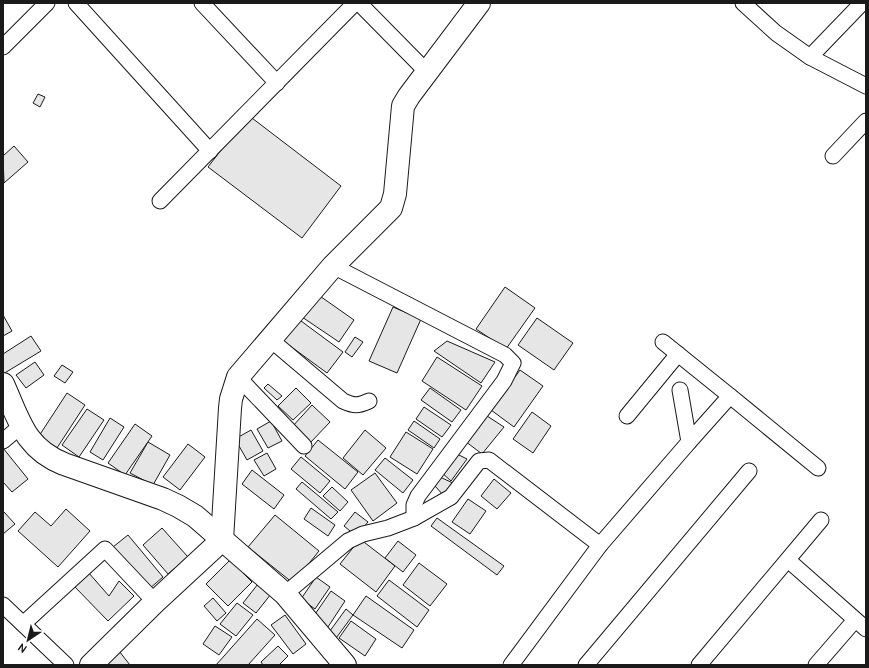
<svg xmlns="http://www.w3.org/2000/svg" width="869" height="668" viewBox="0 0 869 668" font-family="Cabin,sans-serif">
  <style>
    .building { fill: #e6e6e6; stroke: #1a1a1a }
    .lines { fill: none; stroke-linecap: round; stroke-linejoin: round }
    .street-casing { stroke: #1a1a1a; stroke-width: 17 }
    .secondary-casing { stroke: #1a1a1a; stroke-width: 24 }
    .street { stroke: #fff; stroke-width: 15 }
    .secondary { stroke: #fff; stroke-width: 22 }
  </style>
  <rect width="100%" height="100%" fill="#fff"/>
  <g class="building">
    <polygon points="38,94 45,97 40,107 33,103"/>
    <polygon points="248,115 341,186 302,238 208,167"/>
    <polygon points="14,146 28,162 4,183 3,156"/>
    <polygon points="505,287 535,308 506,349 476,329"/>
    <polygon points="317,294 354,320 339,342 302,317"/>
    <polygon points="393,307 421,319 397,373 369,361"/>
    <polygon points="3,315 12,331 3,336"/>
    <polygon points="297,318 343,352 327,373 282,340"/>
    <polygon points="537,318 573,343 554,370 518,345"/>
    <polygon points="31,336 41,351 3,374 3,354"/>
    <polygon points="355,337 363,342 352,357 345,352"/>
    <polygon points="447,341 495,362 481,383 434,351"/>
    <polygon points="437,357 482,386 466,410 422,381"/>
    <polygon points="35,362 44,375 26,388 16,375"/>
    <polygon points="62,365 73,372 65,383 54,376"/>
    <polygon points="520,370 543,386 514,427 491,410"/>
    <polygon points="268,384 282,396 277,400 264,388"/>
    <polygon points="296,388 311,403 293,420 278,406"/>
    <polygon points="430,388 461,410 452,422 421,400"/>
    <polygon points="67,393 85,405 55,451 37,439"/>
    <polygon points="312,405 330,422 310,443 292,427"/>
    <polygon points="424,407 451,425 442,437 416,419"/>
    <polygon points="87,409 104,420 79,457 62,445"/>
    <polygon points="532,412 551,426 533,453 513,439"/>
    <polygon points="484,414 504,427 482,454 465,441"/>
    <polygon points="110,418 124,427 103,460 90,452"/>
    <polygon points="271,421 282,441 268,448 257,429"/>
    <polygon points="414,421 440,439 434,448 408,430"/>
    <polygon points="135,424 152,436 125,475 108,463"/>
    <polygon points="251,430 263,451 247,460 235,439"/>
    <polygon points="365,430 386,448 363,475 343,458"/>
    <polygon points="406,432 433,449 417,474 390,457"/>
    <polygon points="318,440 358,472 345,489 305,456"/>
    <polygon points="148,442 170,455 153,485 130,473"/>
    <polygon points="188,444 205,457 180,490 163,477"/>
    <polygon points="3,448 28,479 12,492 3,482"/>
    <polygon points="267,453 276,469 264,476 254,460"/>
    <polygon points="455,453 467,459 451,481 440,471"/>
    <polygon points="301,457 330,481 320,493 291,469"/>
    <polygon points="385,458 413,480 403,493 375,470"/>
    <polygon points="252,470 284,495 274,509 242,484"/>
    <polygon points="375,473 397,503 373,521 351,490"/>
    <polygon points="440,477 455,484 444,496 435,486"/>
    <polygon points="494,479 511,493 497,509 481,496"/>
    <polygon points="302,482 338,512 331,519 296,489"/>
    <polygon points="332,487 348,502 340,511 323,496"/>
    <polygon points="468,499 486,511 470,534 452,522"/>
    <polygon points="311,508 335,525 328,536 304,519"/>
    <polygon points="66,509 90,531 58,567 18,531 35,512 51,526"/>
    <polygon points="3,511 15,524 3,534"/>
    <polygon points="355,512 368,522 356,536 344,526"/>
    <polygon points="275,515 319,551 293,583 248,547"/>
    <polygon points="437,518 504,566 497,575 431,526"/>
    <polygon points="162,528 188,557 168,574 143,545"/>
    <polygon points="128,535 163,577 149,589 113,547"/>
    <polygon points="360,539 395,566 376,592 340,564"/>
    <polygon points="398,541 416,555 403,572 385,558"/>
    <polygon points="230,560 252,582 228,606 206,584"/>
    <polygon points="419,563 447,584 430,606 403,585"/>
    <polygon points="88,572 109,596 119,581 134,596 108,621 74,586"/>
    <polygon points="316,577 330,587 315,609 301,599"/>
    <polygon points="389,580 429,610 417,627 377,596"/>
    <polygon points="258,584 271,594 256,613 243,603"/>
    <polygon points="331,591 345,601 326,630 311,620"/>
    <polygon points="366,596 414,630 402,648 353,615"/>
    <polygon points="213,598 226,613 217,621 204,606"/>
    <polygon points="237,603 253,615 236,636 220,624"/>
    <polygon points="346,609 353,615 331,645 324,639"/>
    <polygon points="285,615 306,644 293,654 271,625"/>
    <polygon points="257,619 275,635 248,665 216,665"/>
    <polygon points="351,621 376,639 365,656 339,638"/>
    <polygon points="215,626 232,637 219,655 203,644"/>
    <polygon points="278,646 288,656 279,665 263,665 261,662"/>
    <polygon points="119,651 130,665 102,665"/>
  </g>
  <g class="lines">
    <g class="street-casing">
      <g id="street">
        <polyline points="76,3 210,151"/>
        <polyline points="202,3 277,83"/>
        <polyline points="359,3 427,72"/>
        <polyline points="743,3 776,33 810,57 862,3"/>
        <polyline points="3,47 47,3"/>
        <polyline points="810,57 866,86"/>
        <polyline points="833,156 866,121"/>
        <polyline points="160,201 355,3"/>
        <polyline points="333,266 505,355 513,363 504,381 418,496 414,505 414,518"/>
        <path d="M271,340L343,401C354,406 358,406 369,401"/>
        <polyline points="663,342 730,396"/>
        <polyline points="238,377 304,446"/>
        <polyline points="680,390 689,442 730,396 818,468"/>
        <polyline points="627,416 678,354"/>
        <polyline points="3,441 22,425"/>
        <polyline points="788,560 866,629"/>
        <polyline points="285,594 348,541 363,534 388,528 414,518 451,497 479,461 489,460 600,545"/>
        <polyline points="3,605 66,665"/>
        <polyline points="23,624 105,549 155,602"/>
        <polyline points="511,665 600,545 689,442"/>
        <polyline points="586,665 749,471"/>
        <polyline points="699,665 821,520"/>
        <polyline points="816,665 855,620"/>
      </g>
    </g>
    <g class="secondary-casing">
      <g id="secondary">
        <path d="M3,384C19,419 24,448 64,464L163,499L178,506L195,516L285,594L345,665"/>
        <polyline points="91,665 155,602 222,540 230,408 231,399 238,377 333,266 391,208 395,194 403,106 409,96 479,3"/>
      </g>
    </g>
    <use href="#street" class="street"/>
    <use href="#secondary" class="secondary"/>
  </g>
  <rect width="869" height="668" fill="none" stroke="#1a1a1a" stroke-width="8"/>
  <g transform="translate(28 640) rotate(215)" stroke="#ffffff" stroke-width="3" paint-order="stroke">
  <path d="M0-3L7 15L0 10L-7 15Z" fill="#1a1a1a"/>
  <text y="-6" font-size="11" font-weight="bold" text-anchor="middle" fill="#1a1a1a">N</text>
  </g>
</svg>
